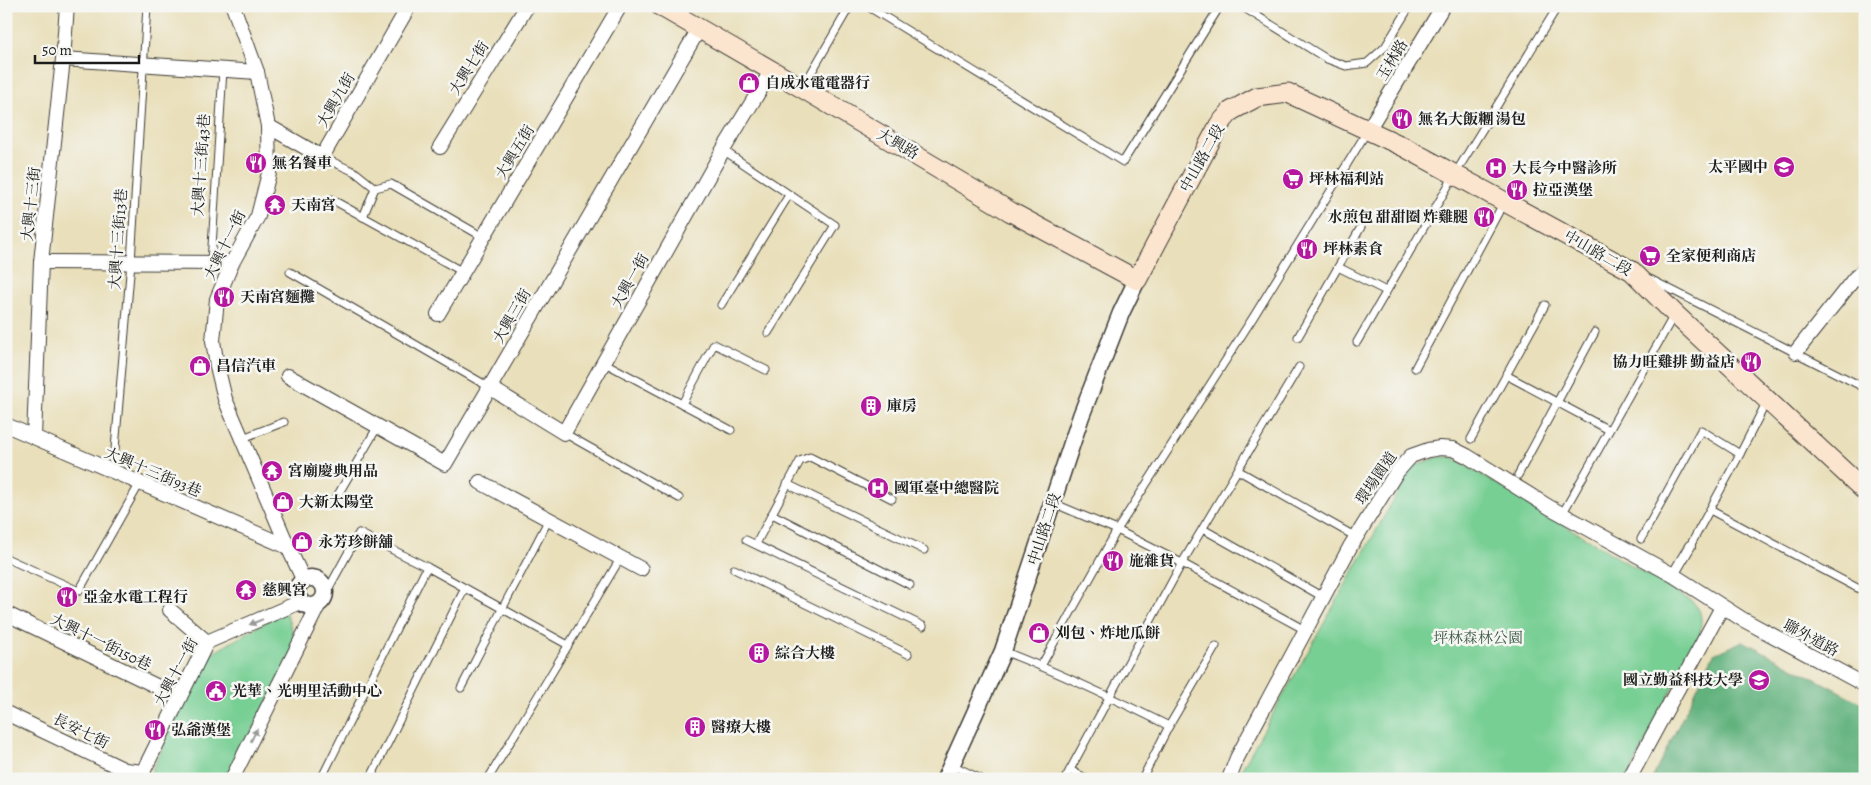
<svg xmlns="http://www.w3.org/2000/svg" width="1871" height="785" viewBox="0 0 1871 785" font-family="Alegreya,'Noto Serif TC',serif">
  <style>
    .green { fill: #78cf94; stroke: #4a7658 }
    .forest { fill: #62b27e; stroke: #3f674d }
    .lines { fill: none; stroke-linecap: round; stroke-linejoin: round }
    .service-casing { stroke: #3b3934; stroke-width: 9 }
    .pedestrian-casing { stroke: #3b3934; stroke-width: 12 }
    .minor-casing { stroke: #3b3934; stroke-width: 16 }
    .tertiary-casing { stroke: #3b3934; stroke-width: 19 }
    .secondary-casing { stroke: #3b3934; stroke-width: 21 }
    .service { stroke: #fff; stroke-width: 7 }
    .pedestrian { stroke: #fff; stroke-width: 10 }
    .minor { stroke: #fff; stroke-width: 14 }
    .tertiary { stroke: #fff; stroke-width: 16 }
    .secondary { stroke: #fce5cf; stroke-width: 19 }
    .oneway { fill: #999 }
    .labels { text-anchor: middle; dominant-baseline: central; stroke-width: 5; stroke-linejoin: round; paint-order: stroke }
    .street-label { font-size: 15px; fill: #1c1c1c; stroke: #f6f6f2 }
    .poi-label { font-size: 15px; font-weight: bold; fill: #1c1c1c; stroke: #f6f6f2; text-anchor: start }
    .park-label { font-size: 15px; fill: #3c5b46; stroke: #f6f6f2 }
  </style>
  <rect width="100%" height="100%" fill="#f6f6f2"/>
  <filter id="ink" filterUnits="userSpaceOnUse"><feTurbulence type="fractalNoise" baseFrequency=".02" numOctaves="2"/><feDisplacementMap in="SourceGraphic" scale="10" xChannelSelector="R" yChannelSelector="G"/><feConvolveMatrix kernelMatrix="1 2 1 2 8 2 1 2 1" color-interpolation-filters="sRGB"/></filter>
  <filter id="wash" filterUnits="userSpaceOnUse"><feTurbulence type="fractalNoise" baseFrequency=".0096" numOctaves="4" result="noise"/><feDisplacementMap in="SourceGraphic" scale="20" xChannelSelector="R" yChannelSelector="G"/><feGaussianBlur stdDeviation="1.12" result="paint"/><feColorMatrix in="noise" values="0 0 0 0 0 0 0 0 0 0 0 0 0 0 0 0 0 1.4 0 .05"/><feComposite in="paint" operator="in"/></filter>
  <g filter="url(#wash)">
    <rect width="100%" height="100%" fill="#e9dfba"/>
    <g class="green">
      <path d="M1439,457H1452L1680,595C1701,604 1703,613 1700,634L1627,779H1236L1412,467Z"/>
      <polygon points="285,611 297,643 228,779 148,779 185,699 206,657"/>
    </g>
    <polygon class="forest" points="1743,641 1865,705 1865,779 1787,779 1786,775 1758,779 1652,779 1714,654"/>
  </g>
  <g filter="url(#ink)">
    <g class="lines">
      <g class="service-casing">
        <g id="service">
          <polyline points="867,6 1123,162 1220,6"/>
          <polyline points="1241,6 1327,59 1346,66 1367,63 1385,47 1410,6"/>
          <polyline points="803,87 850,6"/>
          <polyline points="723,150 835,225 768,333"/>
          <polyline points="322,157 355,172 375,188 391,184 483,237"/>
          <polyline points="331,199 463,272"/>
          <polyline points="363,217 375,188"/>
          <polyline points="211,263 223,70"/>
          <polyline points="1338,267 1386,291"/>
          <polyline points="290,272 489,387"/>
          <polyline points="1650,279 1865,388"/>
          <polyline points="1854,279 1865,285"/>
          <polyline points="721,305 789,195"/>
          <polyline points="1298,337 1361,227"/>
          <polyline points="1357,342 1455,174 1558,6"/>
          <polyline points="603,362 731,430"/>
          <polyline points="1415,368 1504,202"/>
          <polyline points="1506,375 1609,430"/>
          <polyline points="682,404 714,344 766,370"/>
          <polyline points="564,433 679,498"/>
          <polyline points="243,438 284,422"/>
          <polyline points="1471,439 1545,305"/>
          <polyline points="1239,471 1356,537"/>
          <polyline points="113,472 131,262 147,6"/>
          <polyline points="1518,475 1595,332"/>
          <polyline points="787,484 924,550"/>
          <polyline points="336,498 378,426"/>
          <polyline points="1053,503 1117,530 1182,563 1305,630"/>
          <polyline points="1565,509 1674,315"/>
          <polyline points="1710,510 1865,592"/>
          <polyline points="772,514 910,585"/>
          <polyline points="1203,529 1323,597"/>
          <polyline points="1641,539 1701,430 1740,454"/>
          <polyline points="746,540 923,626"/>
          <polyline points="756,544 800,461 810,457 892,499"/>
          <polyline points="1690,546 1740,454 1767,401"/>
          <polyline points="6,558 79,591 140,483"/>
          <polyline points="734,569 908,654"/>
          <polyline points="325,595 359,533 427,567 568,645"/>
          <path d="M1003,651C1060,673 1115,699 1169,726"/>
          <polyline points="1041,666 1117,530 1254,316 1368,130"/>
          <polyline points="461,688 549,519"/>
          <polyline points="952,765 981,779"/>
          <polyline points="1070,770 1087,779"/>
          <polyline points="321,779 427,567"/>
          <polyline points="370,779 465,588"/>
          <polyline points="488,779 620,559"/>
          <polyline points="1065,779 1182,563 1299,367"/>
          <polyline points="1142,779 1169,726 1216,646"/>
        </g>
      </g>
      <g class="pedestrian-casing">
        <polyline id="pedestrian" points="1673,575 1690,546"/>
      </g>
      <g class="minor-casing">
        <g id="minor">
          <polyline points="233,6 257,72 268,126 269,173 258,216 232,263 217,299 213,341 217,366 225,399 288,547 303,579"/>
          <polyline points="63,59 257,72"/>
          <polyline points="268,126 322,157 409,6"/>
          <polyline points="1368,130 1443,6"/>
          <polyline points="440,147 527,6"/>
          <polyline points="41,262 232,263"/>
          <polyline points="438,314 620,6"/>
          <polyline points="1796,352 1854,279 1865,269"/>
          <polyline points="288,376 445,464 699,29"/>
          <polyline points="489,387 564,433 723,150 772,70"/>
          <polyline points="6,425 288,547"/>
          <polyline points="34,437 41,262 63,59 67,6"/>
          <polyline points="480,482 641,569"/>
          <polyline points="170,610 207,642"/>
          <polyline points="9,615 179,697"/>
          <polyline points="6,713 125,770 143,772"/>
          <polyline points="146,779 143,772 207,642 300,602"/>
          <polyline points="232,779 319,604"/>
          <polyline points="1229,779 1237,758 1350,547 1396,473 1411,456 1428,450 1440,448 1453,449 1467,456 1549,507 1673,575 1742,619 1865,685"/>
          <polyline points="1629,779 1722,607"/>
        </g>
      </g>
      <g class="tertiary-casing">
        <g id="tertiary">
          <circle cx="311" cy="592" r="14"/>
          <polyline points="945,779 1003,651 1081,416 1121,313 1137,280"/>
        </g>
      </g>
      <g class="secondary-casing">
        <polyline id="secondary" points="660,6 802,88 1011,212 1137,280 1219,125 1231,111 1257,97 1288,93 1404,147 1632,271 1675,314 1865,491"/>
      </g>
      <use href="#service" class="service"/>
      <use href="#pedestrian" class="pedestrian"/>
      <use href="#minor" class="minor"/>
      <use href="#tertiary" class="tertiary"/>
      <use href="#secondary" class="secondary"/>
    </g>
    <defs><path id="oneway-solid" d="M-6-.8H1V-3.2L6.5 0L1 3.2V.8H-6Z" transform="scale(1.25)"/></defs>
    <g class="oneway">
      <use href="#oneway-solid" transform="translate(256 622) rotate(158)"/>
      <use href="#oneway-solid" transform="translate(254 735) rotate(-64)"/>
    </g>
  </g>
  <defs>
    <g id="shop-disc" transform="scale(1.125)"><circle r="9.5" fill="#b5179e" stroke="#f6f6f2"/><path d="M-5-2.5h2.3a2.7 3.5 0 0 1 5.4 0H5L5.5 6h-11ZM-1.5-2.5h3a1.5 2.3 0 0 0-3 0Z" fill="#fff"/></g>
    <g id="restaurant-disc" transform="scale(1.125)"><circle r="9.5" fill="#b5179e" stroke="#f6f6f2"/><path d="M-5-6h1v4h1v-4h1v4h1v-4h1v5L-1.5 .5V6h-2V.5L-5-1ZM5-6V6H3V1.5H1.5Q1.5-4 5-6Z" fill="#fff"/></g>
    <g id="school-disc" transform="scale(1.125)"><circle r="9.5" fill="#b5179e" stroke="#f6f6f2"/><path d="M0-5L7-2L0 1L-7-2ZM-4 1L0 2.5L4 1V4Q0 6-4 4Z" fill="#fff"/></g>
    <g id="hospital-disc" transform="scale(1.125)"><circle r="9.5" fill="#b5179e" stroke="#f6f6f2"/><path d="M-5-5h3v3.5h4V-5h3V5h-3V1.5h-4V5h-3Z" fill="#fff"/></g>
    <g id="supermarket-disc" transform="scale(1.125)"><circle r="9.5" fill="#b5179e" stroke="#f6f6f2"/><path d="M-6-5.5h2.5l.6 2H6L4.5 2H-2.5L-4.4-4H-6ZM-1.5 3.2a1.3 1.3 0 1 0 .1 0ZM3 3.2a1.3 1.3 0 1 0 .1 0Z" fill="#fff"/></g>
    <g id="temple-disc" transform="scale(1.125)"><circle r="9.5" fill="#b5179e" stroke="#f6f6f2"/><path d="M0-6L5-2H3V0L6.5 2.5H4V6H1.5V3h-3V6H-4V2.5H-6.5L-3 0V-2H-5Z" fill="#fff"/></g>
    <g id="building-disc" transform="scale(1.125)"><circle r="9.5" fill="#b5179e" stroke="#f6f6f2"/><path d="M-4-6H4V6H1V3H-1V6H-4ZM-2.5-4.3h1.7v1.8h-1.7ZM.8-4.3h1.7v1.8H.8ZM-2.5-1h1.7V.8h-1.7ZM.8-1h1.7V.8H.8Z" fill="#fff"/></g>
    <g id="university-disc" transform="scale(1.125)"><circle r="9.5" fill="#b5179e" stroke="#f6f6f2"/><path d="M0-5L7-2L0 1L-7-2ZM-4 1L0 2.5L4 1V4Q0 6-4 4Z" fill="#fff"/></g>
    <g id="civic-disc" transform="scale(1.125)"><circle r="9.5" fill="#b5179e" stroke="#f6f6f2"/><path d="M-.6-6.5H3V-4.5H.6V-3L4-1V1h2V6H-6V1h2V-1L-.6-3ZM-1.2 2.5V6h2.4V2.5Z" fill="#fff"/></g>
  </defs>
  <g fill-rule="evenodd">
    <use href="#shop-disc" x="749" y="83"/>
    <use href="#restaurant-disc" x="1402" y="119"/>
    <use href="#restaurant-disc" x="256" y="163"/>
    <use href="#school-disc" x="1784" y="167"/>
    <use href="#hospital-disc" x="1496" y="168"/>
    <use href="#supermarket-disc" x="1293" y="179"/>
    <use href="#restaurant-disc" x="1517" y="190"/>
    <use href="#temple-disc" x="275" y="205"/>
    <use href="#restaurant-disc" x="1484" y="217"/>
    <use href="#restaurant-disc" x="1307" y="249"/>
    <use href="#supermarket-disc" x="1650" y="256"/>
    <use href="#restaurant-disc" x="224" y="297"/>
    <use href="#restaurant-disc" x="1751" y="362"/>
    <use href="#shop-disc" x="200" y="366"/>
    <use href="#building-disc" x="871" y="406"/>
    <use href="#temple-disc" x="272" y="471"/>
    <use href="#hospital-disc" x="878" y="488"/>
    <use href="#shop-disc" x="283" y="502"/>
    <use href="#shop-disc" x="302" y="542"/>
    <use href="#restaurant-disc" x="1113" y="561"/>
    <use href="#temple-disc" x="246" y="590"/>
    <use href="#restaurant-disc" x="67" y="597"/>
    <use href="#shop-disc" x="1039" y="633"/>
    <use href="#building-disc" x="759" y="653"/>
    <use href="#university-disc" x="1759" y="680"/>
    <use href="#civic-disc" x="216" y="691"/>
    <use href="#building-disc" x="695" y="727"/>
    <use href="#restaurant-disc" x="155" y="730"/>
  </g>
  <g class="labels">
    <g class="street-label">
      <text transform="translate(1392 60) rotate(-59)">玉林路</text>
      <text transform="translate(469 68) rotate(-58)">大興七街</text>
      <text transform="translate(336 100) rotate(-60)">大興九街</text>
      <text transform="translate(898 144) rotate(30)">大興路</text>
      <text transform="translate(515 152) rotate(-59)">大興五街</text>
      <text transform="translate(1202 158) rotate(-61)">中山路二段</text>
      <text transform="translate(201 165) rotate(-86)">大興十三街43巷</text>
      <text transform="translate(31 204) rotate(-84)">大興十三街</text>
      <text transform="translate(118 239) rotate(-86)">大興十三街13巷</text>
      <text transform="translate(225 245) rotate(-64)">大興十一街</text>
      <text transform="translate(1598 253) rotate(30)">中山路二段</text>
      <text transform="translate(630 281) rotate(-61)">大興一街</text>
      <text transform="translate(512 316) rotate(-60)">大興三街</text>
      <text transform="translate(153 472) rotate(23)">大興十三街93巷</text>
      <text transform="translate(1376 478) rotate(-55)">環場園道</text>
      <text transform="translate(1044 529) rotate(-72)">中山路二段</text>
      <text transform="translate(1811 638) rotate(28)">聯外道路</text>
      <text transform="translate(101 642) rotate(26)">大興十一街150巷</text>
      <text transform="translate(176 672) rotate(-62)">大興十一街</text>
      <text transform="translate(81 731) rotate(26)">長安七街</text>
    </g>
    <g class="poi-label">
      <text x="765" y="83">自成水電電器行</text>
      <text x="1418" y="119">無名大飯糰 湯包</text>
      <text x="272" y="163">無名餐車</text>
      <text x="1768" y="167" text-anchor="end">太平國中</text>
      <text x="1512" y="168">大長今中醫診所</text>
      <text x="1309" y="179">坪林福利站</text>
      <text x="1533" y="190">拉亞漢堡</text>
      <text x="291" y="205">天南宮</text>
      <text x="1468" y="217" text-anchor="end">水煎包 甜甜圈 炸雞腿</text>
      <text x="1323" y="249">坪林素食</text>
      <text x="1666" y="256">全家便利商店</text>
      <text x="240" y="297">天南宮麵攤</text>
      <text x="1735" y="362" text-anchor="end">協力旺雞排 勤益店</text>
      <text x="216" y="366">昌信汽車</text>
      <text x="887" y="406">庫房</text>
      <text x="288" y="471">宮廟慶典用品</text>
      <text x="894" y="488">國軍臺中總醫院</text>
      <text x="299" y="502">大新太陽堂</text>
      <text x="318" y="542">永芳珍餅舖</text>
      <text x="1129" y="561">施雜貨</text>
      <text x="262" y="590">慈興宮</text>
      <text x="83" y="597">亞金水電工程行</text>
      <text x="1055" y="633">刈包、炸地瓜餅</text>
      <text x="775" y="653">綜合大樓</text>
      <text x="1743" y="680" text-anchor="end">國立勤益科技大學</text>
      <text x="232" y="691">光華、光明里活動中心</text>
      <text x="711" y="727">醫療大樓</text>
      <text x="171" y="730">弘爺漢堡</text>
    </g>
    <g class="park-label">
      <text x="1478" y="638">坪林森林公園</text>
    </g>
  </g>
  <rect width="1871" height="785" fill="none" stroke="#f6f6f2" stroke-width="25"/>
  <path d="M35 55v8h104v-8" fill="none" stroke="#1c1c1c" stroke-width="2.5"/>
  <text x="42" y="55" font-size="15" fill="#1c1c1c" stroke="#f6f6f2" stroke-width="4" paint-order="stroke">50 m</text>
</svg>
